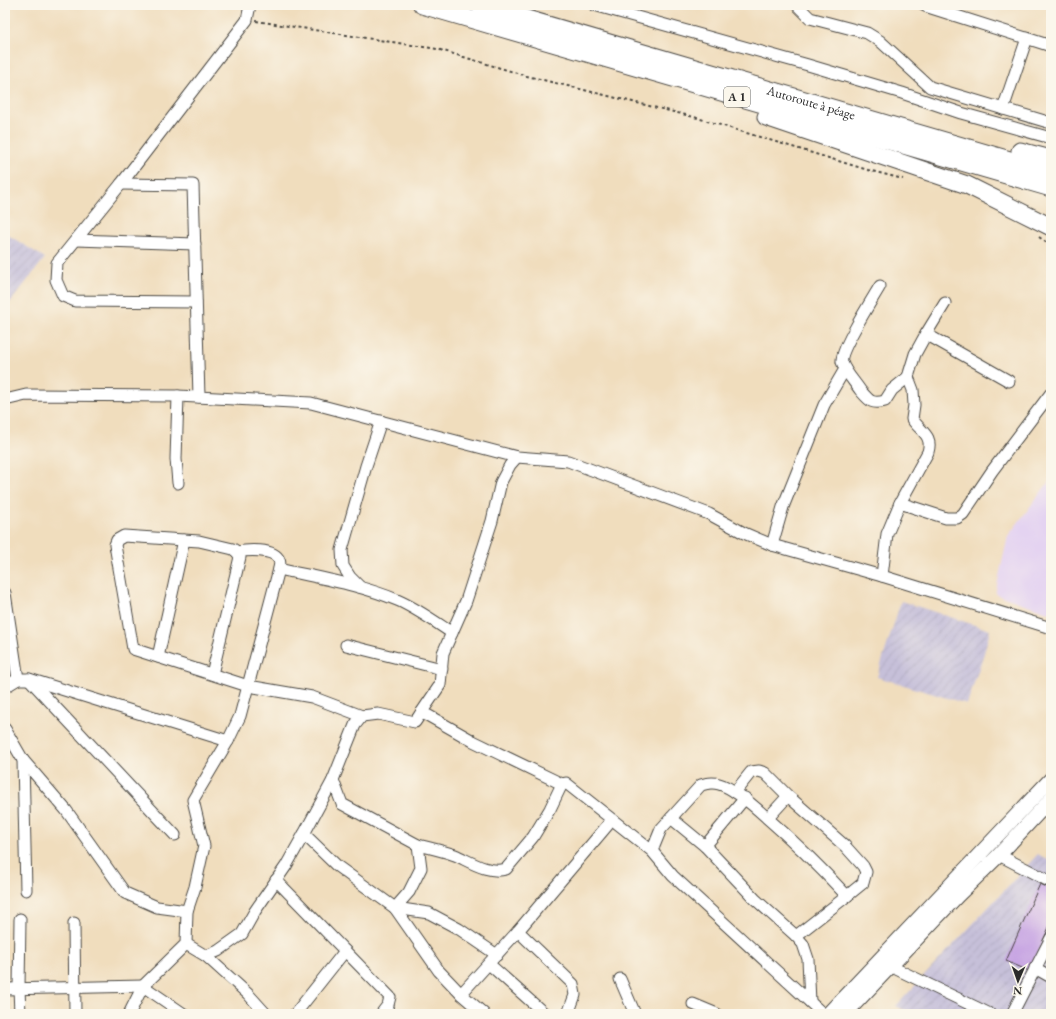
<svg xmlns="http://www.w3.org/2000/svg" width="1056" height="1019" viewBox="0 0 1056 1019" font-family="'EB Garamond',serif">
  <style>
    .built { fill: #e4d3f1 }
    .industrial { fill: url(#industrial-furrows) }
    .building { fill: #c29de2 }
    .lines { fill: none; stroke-linecap: round; stroke-linejoin: round }
    .minor-casing { stroke: #494641; stroke-width: 13 }
    .major-casing { stroke: #494641; stroke-width: 16 }
    .highway-casing { stroke: #494641; stroke-width: 19 }
    .path { stroke: #494641; stroke-width: 2; stroke-dasharray: 3 3; stroke-linecap: butt }
    .minor { stroke: #fff; stroke-width: 11 }
    .major { stroke: #fff; stroke-width: 14 }
    .highway { stroke: #fff; stroke-width: 17 }
    .labels { text-anchor: middle; dominant-baseline: central; stroke-width: 4; stroke-linejoin: round; paint-order: stroke }
    .shield { fill: #fbf7ec; stroke: #696865; stroke-width: 1 }
    .shield-label { font-size: 12px; font-weight: bold; fill: #2b2b2b }
    .street-label { font-size: 13px; fill: #2b2b2b; stroke: #fbf7ec }
  </style>
  <defs>
    <pattern id="industrial-furrows" width="10" height="10" patternUnits="userSpaceOnUse"><rect width="10" height="10" fill="#c6c0d9"/><path d="M-1 1l2-2M0 10L10 0M9 11l2-2" fill="none" stroke="#aaa5ba"/></pattern>
  </defs>
  <rect width="100%" height="100%" fill="#fbf7ec"/>
  <filter id="ink" filterUnits="userSpaceOnUse"><feTurbulence type="fractalNoise" baseFrequency=".025" numOctaves="2"/><feDisplacementMap in="SourceGraphic" scale="8" xChannelSelector="R" yChannelSelector="G"/><feConvolveMatrix kernelMatrix="1 2 1 2 8 2 1 2 1" color-interpolation-filters="sRGB"/></filter>
  <filter id="wash" filterUnits="userSpaceOnUse"><feTurbulence type="fractalNoise" baseFrequency=".012" numOctaves="4" result="noise"/><feDisplacementMap in="SourceGraphic" scale="16" xChannelSelector="R" yChannelSelector="G"/><feGaussianBlur stdDeviation="0.9" result="paint"/><feColorMatrix in="noise" values="0 0 0 0 0 0 0 0 0 0 0 0 0 0 0 0 0 1.4 0 .05"/><feComposite in="paint" operator="in"/></filter>
  <g filter="url(#wash)">
    <rect width="100%" height="100%" fill="#f0ddbd"/>
    <polygon class="built" points="1051,479 1051,613 995,594 1008,536"/>
    <g class="industrial">
      <polygon points="5,233 45,258 5,309"/>
      <polygon points="901,601 990,630 984,653 967,704 877,677"/>
      <polygon points="1038,854 1051,862 1051,1014 912,1014 896,1006"/>
    </g>
    <g id="blocks">
      <polygon class="building" points="1040,884 1051,889 1051,923 1029,971 1006,961"/>
    </g>
  </g>
  <g filter="url(#ink)">
    <use href="#blocks" fill-opacity="0" stroke="#494641" stroke-width="1"/>
    <g class="lines">
      <g class="minor-casing">
        <g id="minor">
          <polyline points="594,5 808,65 902,93 961,113 1051,138"/>
          <polyline points="797,5 810,18 867,33 880,41 930,87 1051,123"/>
          <polyline points="925,6 1051,46"/>
          <polyline points="1003,109 1027,38"/>
          <polyline points="121,184 193,185 199,397"/>
          <polyline points="76,240 195,244"/>
          <path d="M880,286C873,298 839,352 842,362C845,372 854,381 860,390C869,400 871,405 885,401L892,390L908,377"/>
          <polyline points="196,302 75,301 63,296 56,280 57,263 121,184 247,20 250,5"/>
          <polyline points="926,334 1009,381"/>
          <polyline points="178,396 176,459 178,483"/>
          <polyline points="5,400 26,395 178,396 311,403 517,457 568,461 709,514 744,533 772,545 882,576 1051,628"/>
          <polyline points="900,503 946,518 957,518 963,514 992,471 1051,393"/>
          <polyline points="772,545 783,507 824,405 845,369"/>
          <path d="M279,569C318,578 359,584 397,600C416,608 434,621 452,633"/>
          <path d="M882,576L887,534L900,503L928,452C933,435 921,432 912,419L914,405L913,390L908,377L915,354L926,334L945,303"/>
          <polyline points="360,587 350,577 343,566 342,550 366,466 381,421"/>
          <polyline points="5,593 18,679"/>
          <polyline points="346,645 442,669"/>
          <polyline points="158,657 184,540"/>
          <polyline points="212,674 240,557 237,552 233,549 199,541 124,536 117,540 115,545 133,649 248,686 312,697 362,716"/>
          <polyline points="29,679 175,835"/>
          <polyline points="5,687 18,679 29,679 228,741"/>
          <polyline points="421,713 429,716 473,741 562,784"/>
          <polyline points="5,729 23,760 66,810 125,893 157,907 187,911"/>
          <polyline points="23,760 26,890"/>
          <polyline points="333,780 342,804 418,845 421,868 409,892 395,908"/>
          <polyline points="735,792 751,772 759,771 765,773 788,796 845,846 863,866 866,872 863,883 847,896"/>
          <path d="M671,818L701,785C707,783 712,782 719,784C734,788 754,806 766,817C795,842 821,868 847,896L796,936"/>
          <polyline points="768,818 788,796"/>
          <polyline points="304,834 333,780 355,725 362,716 378,714 415,722 440,685 443,653 466,601 492,521 501,482 510,465 517,457"/>
          <path d="M418,845C431,848 443,851 455,855C471,862 488,874 506,869L533,837L550,809L562,784L566,783L652,851L673,876L823,1014"/>
          <polyline points="705,846 745,798"/>
          <polyline points="652,851 661,829 671,818 705,846 755,899 796,936 803,944 808,959 810,1002"/>
          <polyline points="999,855 1051,882"/>
          <polyline points="276,880 390,997 388,1005 381,1014"/>
          <polyline points="395,908 429,913 459,929 497,955"/>
          <polyline points="74,923 75,1014"/>
          <polyline points="518,931 573,984 575,995 568,1014"/>
          <polyline points="186,944 206,956 218,951 242,934 255,911 286,866 304,834 337,866 395,908 439,971 461,994 484,1014"/>
          <polyline points="206,956 248,994 266,1014"/>
          <polyline points="489,964 545,1014"/>
          <polyline points="890,966 990,1014"/>
          <polyline points="1035,968 1051,977"/>
          <polyline points="620,979 635,1014"/>
          <polyline points="5,989 143,986 184,1014"/>
          <polyline points="461,994 518,931 612,820"/>
          <polyline points="693,1004 717,1014"/>
          <polyline points="20,1014 19,988 20,919"/>
          <path d="M129,1014L143,986L186,944L187,911L195,887L204,846L193,800L228,741L240,716L279,569C279,566 281,563 279,560C274,548 247,550 237,552"/>
          <polyline points="295,1014 345,951"/>
          <polyline points="1012,1014 1051,938"/>
        </g>
      </g>
      <g class="major-casing">
        <g id="major">
          <polyline points="828,1014 1051,779"/>
          <polyline points="845,1014 958,895 999,855 1051,799"/>
        </g>
      </g>
      <g class="highway-casing">
        <g id="highway">
          <polyline points="422,5 1051,188"/>
          <path id="s1" d="M479,5L1051,172"/>
          <polyline points="766,117 967,185 1051,227"/>
          <polyline points="1020,151 1051,159"/>
        </g>
      </g>
      <g class="path">
        <polyline points="256,21 437,49 527,76 694,117 868,170 903,179"/>
        <polyline points="1039,237 1051,246"/>
      </g>
      <use href="#minor" class="minor"/>
      <use href="#major" class="major"/>
      <use href="#highway" class="highway"/>
    </g>
  </g>
  <g class="labels">
    <rect class="shield" x="724" y="87" width="26" height="20" rx="3"/>
    <g class="shield-label">
      <text x="737" y="97">A 1</text>
    </g>
    <g class="street-label">
      <text stroke="none"><textPath href="#s1" startOffset="346">Autoroute à péage</textPath></text>
    </g>
  </g>
  <rect width="1056" height="1019" fill="none" stroke="#fbf7ec" stroke-width="20"/>
  <g transform="translate(1018 981) rotate(182)" stroke="#fbf7ec" stroke-width="3" paint-order="stroke">
  <path d="M0-3L7 15L0 10L-7 15Z" fill="#2b2b2b"/>
  <text y="-6" font-size="11" font-weight="bold" text-anchor="middle" fill="#2b2b2b">N</text>
  </g>
</svg>
